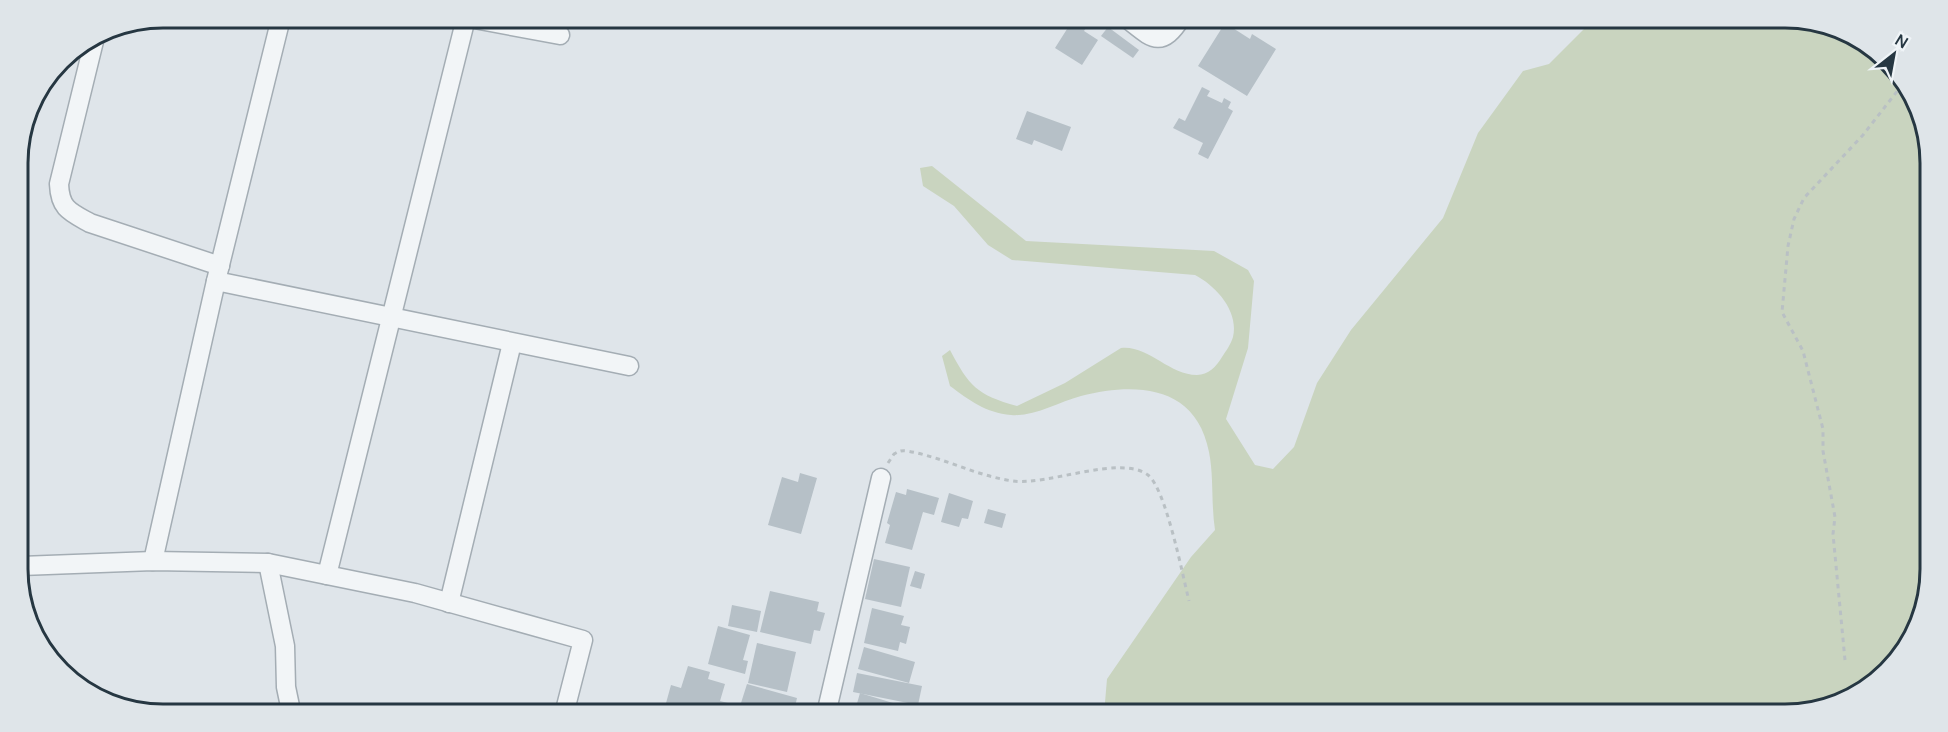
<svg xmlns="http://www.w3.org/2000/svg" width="1948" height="732" viewBox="0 0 1948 732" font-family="Manrope,sans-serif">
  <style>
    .green { fill: #c9d4bf }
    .building { fill: #b6c0c7 }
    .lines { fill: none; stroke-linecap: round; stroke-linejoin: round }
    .minor-casing { stroke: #a4adb4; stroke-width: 21 }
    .path { stroke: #b9c0c4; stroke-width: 3; stroke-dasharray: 4.5 4.5; stroke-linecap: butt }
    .minor { stroke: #f2f5f7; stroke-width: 18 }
    .rim { fill: none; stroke: #263742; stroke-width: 3 }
  </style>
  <rect width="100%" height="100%" fill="#dfe5ea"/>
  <path class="green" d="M1595,18H1784L1832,26L1894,68L1929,144L1922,616L1873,684L1794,714H1104L1107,679L1191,557L1215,530C1211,504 1214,477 1209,452C1196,385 1136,382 1081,396C1058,402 1035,417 1011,415C986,413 969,400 950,386L942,356L950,350C969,386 977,395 1017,406L1065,383L1121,348C1148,345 1169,375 1197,375C1208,375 1217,366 1222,357C1226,351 1231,344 1233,337C1239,311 1216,286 1195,275L1012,260L988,245L954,206L923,186L920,168L932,166L1026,241L1214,251L1248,270L1254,281L1248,348L1226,419L1255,465L1273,469L1294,447L1317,383L1351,330L1443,218L1478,133L1523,71L1549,64Z"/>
  <g class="building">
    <polygon points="1074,18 1087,26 1084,31 1098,40 1082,65 1055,48"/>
    <polygon points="1225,23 1250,39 1252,34 1276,49 1247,96 1198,66"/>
    <polygon points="1108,27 1139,50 1133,58 1101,36"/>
    <polygon points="1202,87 1210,91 1207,96 1222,103 1224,98 1231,102 1228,108 1233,111 1208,159 1198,154 1203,143 1173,128 1179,118 1185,121"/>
    <polygon points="1027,111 1071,127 1062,151 1034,140 1032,145 1016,139"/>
    <polygon points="800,473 817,478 801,534 768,525 782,477 798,482"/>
    <polygon points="907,489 939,498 934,515 923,512 912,550 885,543 890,525 887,523 896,492 906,495"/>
    <polygon points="949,493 973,501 968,519 962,518 959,527 941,522"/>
    <polygon points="988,509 1006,514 1002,528 984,523"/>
    <polygon points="874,559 910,567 901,607 865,599"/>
    <polygon points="915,571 925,574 921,589 910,586"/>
    <polygon points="770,591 819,602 817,611 825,613 820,631 814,630 811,644 760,632"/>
    <polygon points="732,605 761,611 757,632 728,626"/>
    <polygon points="872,608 904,616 901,625 910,627 906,644 900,642 898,651 864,643"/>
    <polygon points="718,626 750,635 743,660 748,661 745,674 708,664"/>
    <polygon points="757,643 796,652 787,692 748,683"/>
    <polygon points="864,647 915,662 909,683 858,669"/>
    <polygon points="688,666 710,672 708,679 725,684 720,701 740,706 737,714 663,714 671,685 681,688"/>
    <polygon points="857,673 922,686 918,705 853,692"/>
    <polygon points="747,684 797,698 794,711 787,709 785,714 768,714 769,709 765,708 763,714 746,712 748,704 741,703"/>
    <polygon points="860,693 893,703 890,714 854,714"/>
    <polygon points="906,706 916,711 914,714 903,714"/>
  </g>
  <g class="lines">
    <g class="minor-casing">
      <g id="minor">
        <polyline points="469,18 560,35"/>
        <path d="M1126,18C1151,37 1160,51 1181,18"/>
        <path d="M95,37L59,184C60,209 70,212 90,223L220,266"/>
        <polyline points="216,281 629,366"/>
        <polyline points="153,561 216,281 281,18"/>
        <polyline points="268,563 285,646 286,687 291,711 295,714"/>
        <polyline points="21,566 153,561 268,563 415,593 583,640 564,714"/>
        <polyline points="327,575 466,18"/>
        <polyline points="449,603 512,343"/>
        <polyline points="826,714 881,478"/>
      </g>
    </g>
    <g class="path">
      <path d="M888,463L894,454C899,451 902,450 907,451C943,457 976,476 1013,481C1047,486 1121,454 1148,475C1166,489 1183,577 1189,601"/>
      <polyline points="1845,660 1833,534 1835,517 1823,451 1823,429 1803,351 1782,312 1788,246 1794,219 1804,198 1863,135 1902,85"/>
    </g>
    <use href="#minor" class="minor"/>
  </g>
  <path d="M0 0H1948V732H0ZM163 28H1785A135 135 0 0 1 1920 163V569A135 135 0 0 1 1785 704H163A135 135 0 0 1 28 569V163A135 135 0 0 1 163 28Z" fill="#dfe5e9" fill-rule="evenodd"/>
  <path class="rim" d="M163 28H1785A135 135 0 0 1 1920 163V569A135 135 0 0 1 1785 704H163A135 135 0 0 1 28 569V163A135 135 0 0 1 163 28Z"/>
  <g transform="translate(1894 54) rotate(31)" stroke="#eff4f7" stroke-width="4.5" paint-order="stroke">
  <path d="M0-4.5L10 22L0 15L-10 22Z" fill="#263742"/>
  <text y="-9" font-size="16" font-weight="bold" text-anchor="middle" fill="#263742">N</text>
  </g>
</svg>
